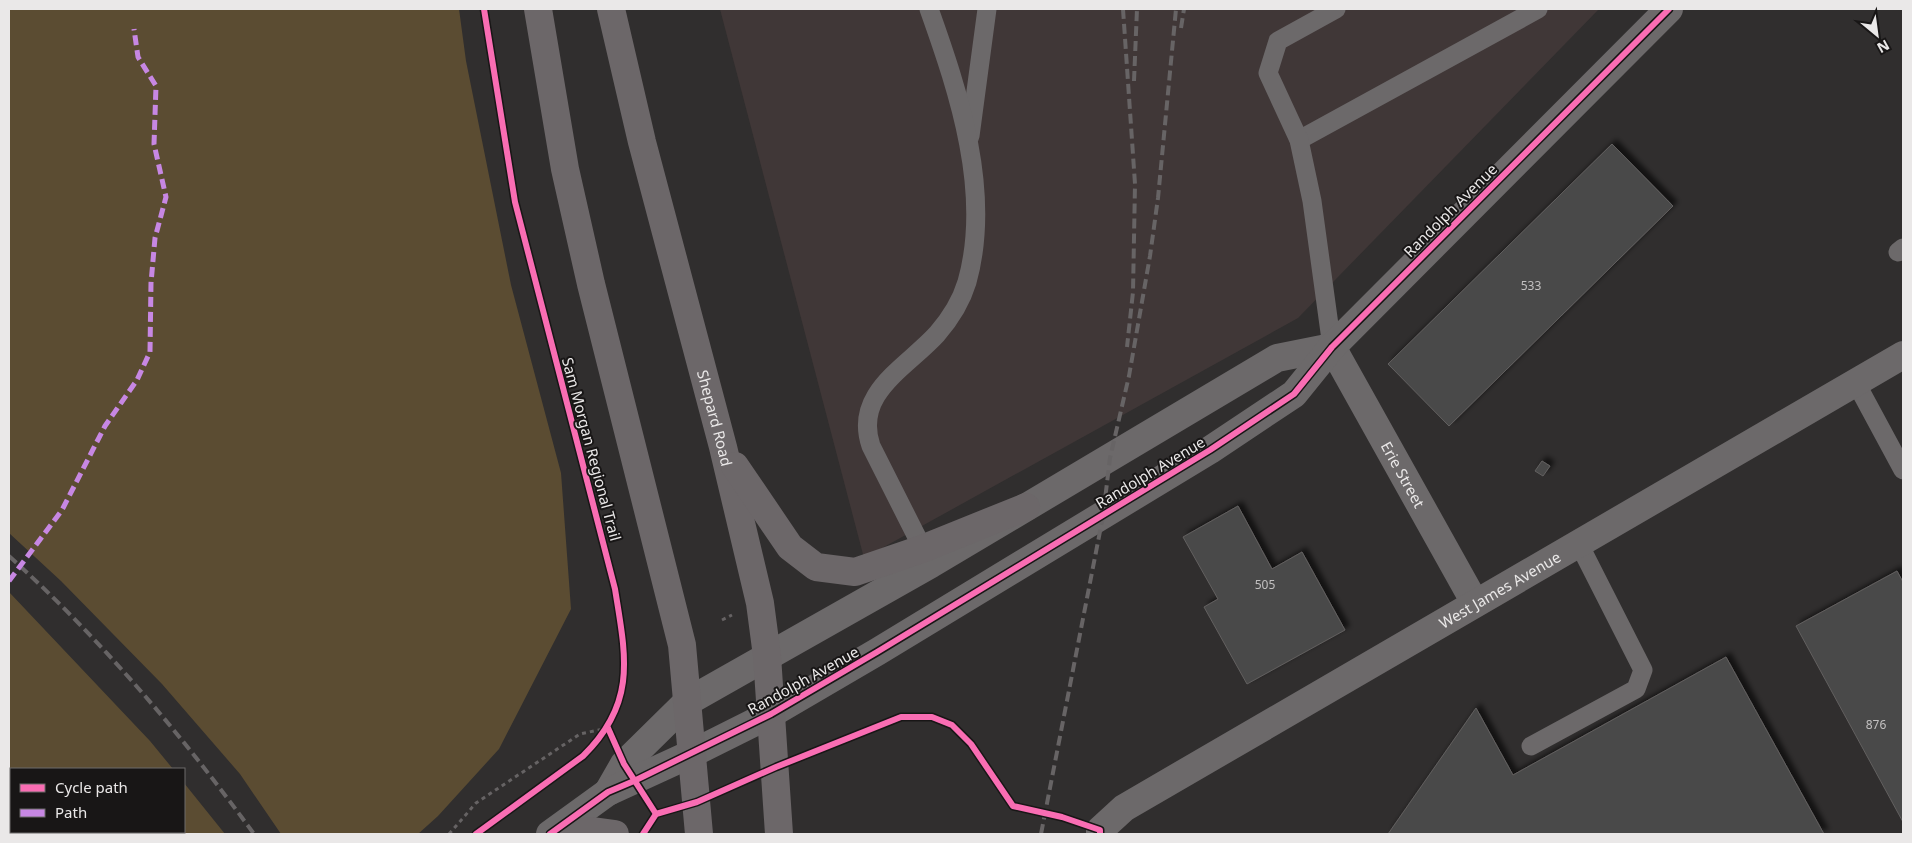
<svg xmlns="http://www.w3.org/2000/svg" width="1912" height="843" viewBox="0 0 1912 843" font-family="'Noto Sans',sans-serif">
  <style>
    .built { fill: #403737 }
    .forest { fill: #5b4c32 }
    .building { fill: #4a4948; stroke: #626060; filter: url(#shadow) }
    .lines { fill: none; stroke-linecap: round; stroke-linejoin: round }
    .path { stroke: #666364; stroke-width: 3; stroke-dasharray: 4 4; stroke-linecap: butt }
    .service { stroke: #6c696a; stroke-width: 19 }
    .minor { stroke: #6c696a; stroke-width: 28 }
    .tertiary { stroke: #6c696a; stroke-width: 28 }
    .trunk { stroke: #6c6769; stroke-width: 28 }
    .rail { stroke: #676465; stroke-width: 4; stroke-dasharray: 10 5; stroke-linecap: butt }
    .quiet { stroke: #c787e3; stroke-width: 5; stroke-dasharray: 10 5; stroke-linecap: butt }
    .cycleway-casing { stroke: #181616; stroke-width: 9 }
    .cycleway { stroke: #f96db3; stroke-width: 6 }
    .labels { text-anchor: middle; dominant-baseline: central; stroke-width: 4; stroke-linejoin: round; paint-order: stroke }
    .number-label { font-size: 12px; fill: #c2c0c0 }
    .street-label { font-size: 15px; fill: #eae8e8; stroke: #181616 }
  </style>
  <defs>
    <filter id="shadow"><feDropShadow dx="4.5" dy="-4.5" stdDeviation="2.5" flood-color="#0009"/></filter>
  </defs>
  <rect width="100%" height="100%" fill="#302e2e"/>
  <polygon class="built" points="720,9 1599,9 1298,318 864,558"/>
  <g class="forest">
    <polygon points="9,9 459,9 466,61 511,285 561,473 571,609 499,749 438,816 418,834 281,834 240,774 162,684 61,581 9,533"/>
    <polygon points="9,592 150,741 173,769 11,769 11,832 184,832 184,783 225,834 9,834"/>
  </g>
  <g class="building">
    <polygon points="1612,144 1673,206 1449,426 1388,364"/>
    <polygon points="1542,461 1550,466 1543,476 1535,471"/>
    <polygon points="1238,506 1272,569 1302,552 1345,630 1247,684 1204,607 1218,599 1183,537"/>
    <polygon points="1897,571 1903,582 1903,822 1796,626"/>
    <polygon points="1726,657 1824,834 1388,834 1476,708 1513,775"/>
  </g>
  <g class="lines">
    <g class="path">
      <polyline points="722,620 732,615"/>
      <polyline points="449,834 476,803 580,734 608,728"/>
    </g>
    <g class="service">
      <polyline points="970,136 987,9"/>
      <polyline points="1299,140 1538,9"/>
      <polyline points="1898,252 1903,248"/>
      <polyline points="1332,347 1312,201 1299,140 1268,73 1278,41 1336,9"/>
      <polyline points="1855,381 1903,470"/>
      <path d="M928,559L871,446C853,393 906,368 937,334C950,319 961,302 967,282C992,193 959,93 929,9"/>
      <polyline points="1531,746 1636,689 1643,670 1579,544"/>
    </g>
    <g class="minor">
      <path id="s1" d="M1332,347L1475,603"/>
      <polyline points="608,792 624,764 687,702"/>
      <polyline points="550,834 608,792 693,753"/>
      <path id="s2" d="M1100,834V830L1124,808L1903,355"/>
    </g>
    <g class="tertiary">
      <polyline points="687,702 931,564 1277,358 1332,347"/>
      <polyline points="693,753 771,714 877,652 1210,450 1294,394 1332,347 1669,9"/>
    </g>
    <g class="trunk">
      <polyline points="538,9 565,169 591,284 682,645 699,834"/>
      <path id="s3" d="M611,9L642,142L723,447L760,603L767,656L779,834"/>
      <polyline points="735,466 790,547 816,567 855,572 922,549 1026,507"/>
      <polyline points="568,834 593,831 615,834"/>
    </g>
    <g class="rail">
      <polyline points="1123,9 1135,184 1133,292 1127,347"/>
      <polyline points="1181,28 1184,9"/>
      <polyline points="1134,81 1137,9"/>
      <path d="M9,556C101,639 181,734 254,834"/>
      <polyline points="1041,834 1103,516 1110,458 1129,376 1150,256 1158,198 1176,9"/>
    </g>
    <polyline class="quiet" points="9,581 62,510 105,426 137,380 150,352 151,283 155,238 166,197 154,144 156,86 138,57 134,29"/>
    <g class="cycleway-casing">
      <g id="cycleway">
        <polyline points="608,728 624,764 656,814"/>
        <path d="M476,834L583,756C637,703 626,657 615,589L515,202L484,9"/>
        <polyline points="550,834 608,792 634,781 771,714 877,652 1210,450 1294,394 1332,347 1669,9"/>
        <polyline points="643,834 656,814 697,802 776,767 901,717 932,717 952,725 971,744 1013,806 1062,817 1100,830 1100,834"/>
      </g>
    </g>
    <use href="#cycleway" class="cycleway"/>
  </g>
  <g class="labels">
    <g class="number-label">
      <text x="1531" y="285">533</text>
      <text x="1265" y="584">505</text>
      <text x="1876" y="724">876</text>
    </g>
    <g class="street-label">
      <text transform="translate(1450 210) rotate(-45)">Randolph Avenue</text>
      <text stroke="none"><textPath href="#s3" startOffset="422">Shepard Road</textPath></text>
      <text transform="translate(592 449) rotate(75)">Sam Morgan Regional Trail</text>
      <text transform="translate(1150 472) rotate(-31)">Randolph Avenue</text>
      <text stroke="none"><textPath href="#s1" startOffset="146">Erie Street</textPath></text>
      <text stroke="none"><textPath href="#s2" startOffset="471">West James Avenue</textPath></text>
      <text transform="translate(803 680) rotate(-29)">Randolph Avenue</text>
    </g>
  </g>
  <rect width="1912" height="843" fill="none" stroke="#eae8e8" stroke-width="20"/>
  <rect x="10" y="768" width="175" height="65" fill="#181616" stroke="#6c6a6a"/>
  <rect x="20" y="784" width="25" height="8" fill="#f96db3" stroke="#6c6a6a"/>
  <text x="55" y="793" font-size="15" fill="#eae8e8">Cycle path</text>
  <rect x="20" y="809" width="25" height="8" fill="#c787e3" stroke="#6c6a6a"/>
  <text x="55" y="818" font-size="15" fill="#eae8e8">Path</text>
  <g transform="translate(1877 35) rotate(151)" stroke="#181616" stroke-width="4" paint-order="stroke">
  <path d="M0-4L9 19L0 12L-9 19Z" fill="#eae8e8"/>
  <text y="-8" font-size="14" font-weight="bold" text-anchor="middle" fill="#eae8e8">N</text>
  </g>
</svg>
